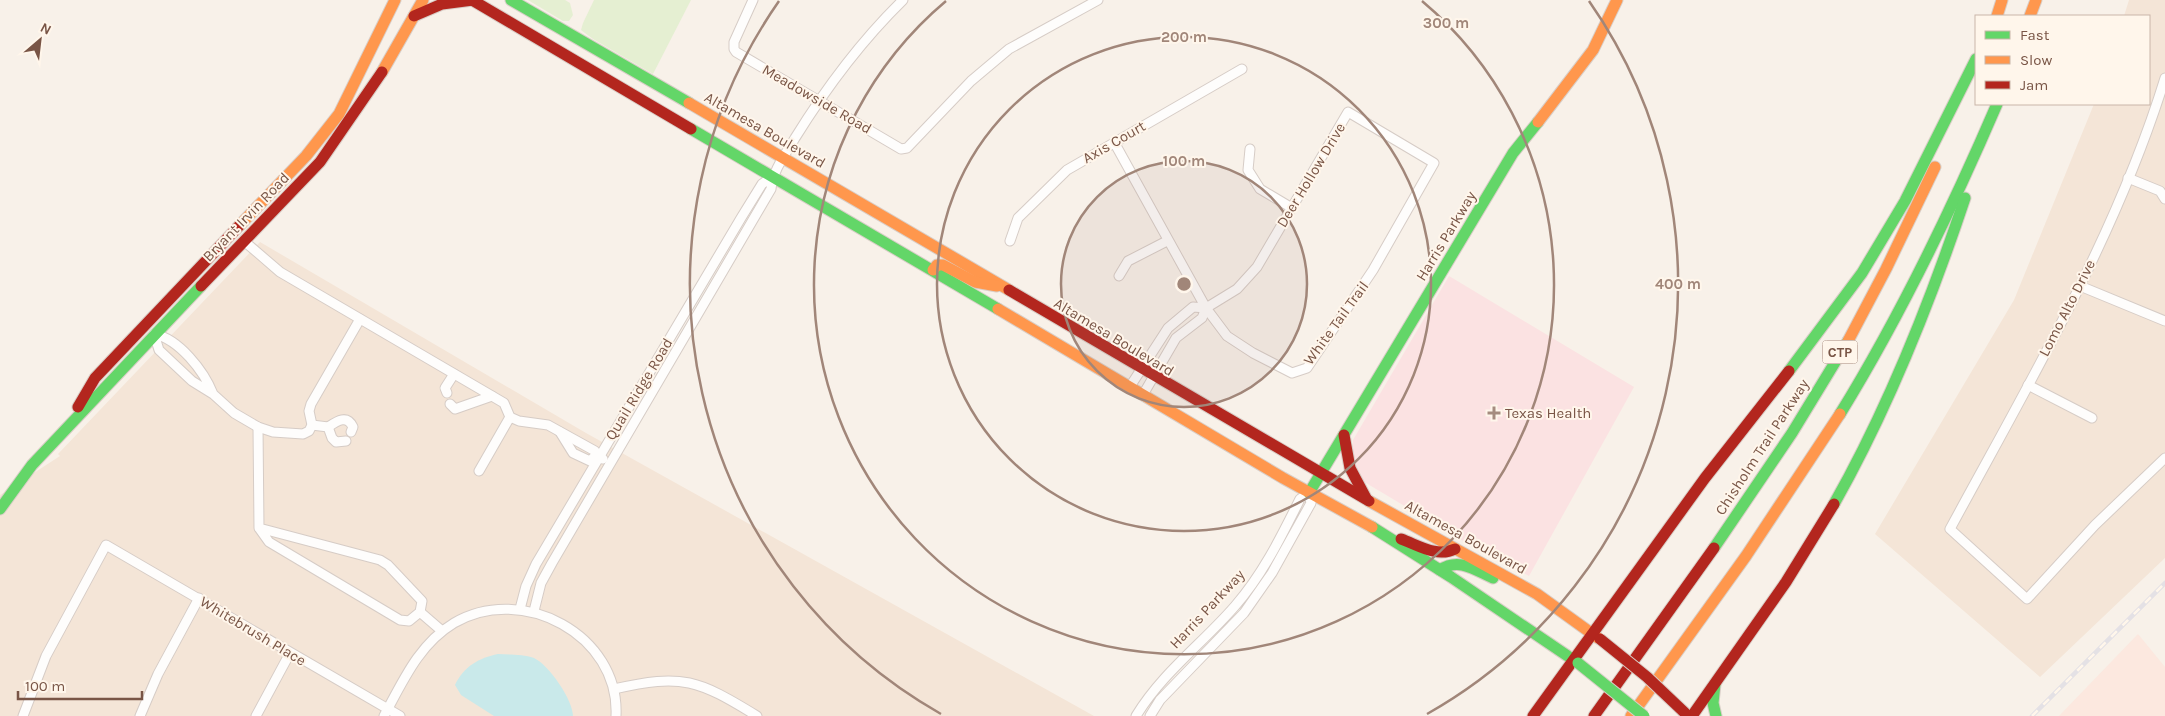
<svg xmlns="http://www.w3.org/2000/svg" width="2165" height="716" viewBox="0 0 2165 716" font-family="Karla,sans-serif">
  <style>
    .residential { fill: #f4e5d7 }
    .commercial { fill: #fce8df }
    .medical { fill: #fbe2e2 }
    .green { fill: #e5efd2 }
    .water { fill: #c9e9ea }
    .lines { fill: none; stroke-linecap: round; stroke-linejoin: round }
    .street-casing { stroke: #d6ccc6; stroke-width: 11 }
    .fast-casing { stroke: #d9cec7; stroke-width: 13 }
    .slow-casing { stroke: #d9cec7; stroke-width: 13 }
    .jam-casing { stroke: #d9cec7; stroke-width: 13 }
    .street { stroke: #fefdfc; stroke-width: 9 }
    .fast { stroke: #63d668; stroke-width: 11 }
    .slow { stroke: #ff974d; stroke-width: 11 }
    .jam { stroke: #b3261e; stroke-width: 11 }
    .rail-casing { stroke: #e4e1e5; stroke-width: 4.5 }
    .rail { stroke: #fff6eb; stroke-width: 2.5; stroke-dasharray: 8; stroke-linecap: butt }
    .fast-bridge-casing { stroke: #d9cec7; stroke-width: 13; stroke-linecap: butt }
    .jam-bridge-casing { stroke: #d9cec7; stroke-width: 13; stroke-linecap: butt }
    .fast-bridge { stroke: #63d668; stroke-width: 11 }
    .jam-bridge { stroke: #b3261e; stroke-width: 11 }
    .ring { fill: none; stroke: #a18679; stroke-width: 2.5 }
    .poi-dot { fill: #a58c7f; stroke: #fff6eb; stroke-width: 2 }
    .labels { text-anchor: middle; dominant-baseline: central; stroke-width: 4; stroke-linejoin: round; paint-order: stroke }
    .shield { fill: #fff6eb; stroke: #a18578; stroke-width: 1 }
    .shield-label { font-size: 14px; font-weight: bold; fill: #795546 }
    .street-label { font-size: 15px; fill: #795546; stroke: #fff6eb }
    .poi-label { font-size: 15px; fill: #795546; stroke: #fff6eb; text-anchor: start }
    .centre { fill: #a18679; stroke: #fff6eb; stroke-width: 2.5 }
    .ring-label { font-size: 15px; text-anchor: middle; font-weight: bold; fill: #a18679; stroke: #fff6eb; stroke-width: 4; stroke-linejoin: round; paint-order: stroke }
  </style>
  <rect width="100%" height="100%" fill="#f8f1e9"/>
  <g class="residential">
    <polygon points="2129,0 2165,0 2165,558 2040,677 1875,534 2014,300 2094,104 2149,104 2149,16 2124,16"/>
    <polygon points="260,242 586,433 1094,716 0,716 0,495 60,456 58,454"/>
  </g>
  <polygon class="commercial" points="2138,634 2165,667 2165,716 2059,716"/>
  <polygon class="medical" points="1449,276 1634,387 1529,576 1470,545 1361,480 1352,464 1353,440"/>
  <g class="green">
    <polygon points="528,0 565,0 570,3 573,15 569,21 563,21"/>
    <polygon points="594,0 691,0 653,74 593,39 581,30 583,23"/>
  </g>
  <path class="water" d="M498,654C509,655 523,654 534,658C549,665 573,700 573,716H494L461,695L455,685C464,666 479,658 498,654Z"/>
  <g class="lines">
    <g class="street-casing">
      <g id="street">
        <polyline points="753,0 734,42 734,49 736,52 901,149 907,148 971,81 1009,49 1098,0"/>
        <path d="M2165,78C2116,237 2029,383 1950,529L2027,599L2095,525L2165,458"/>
        <polyline points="1114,142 1206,308 1227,336 1253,353 1292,373 1307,368 1373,270 1434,163 1348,112 1257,267 1237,289 1206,308 1193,307 1168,328 1131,385"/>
        <polyline points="1250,149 1248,170 1260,189 1292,208"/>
        <polyline points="2128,178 2160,191 2165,199"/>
        <polyline points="244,241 280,272 504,403 510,417 519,421 548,425 595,451 596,455 603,459"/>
        <polyline points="1010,241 1018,218 1067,170 1242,69"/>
        <polyline points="1119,276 1128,261 1167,241"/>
        <polyline points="2080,286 2165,321"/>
        <polyline points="2028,385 2092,418"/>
        <polyline points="447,393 445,388 454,374"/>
        <polyline points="1144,393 1176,338 1202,318 1206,308"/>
        <path d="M213,394C204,371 179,339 154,334L159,350L192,381L213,394L234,413L258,427L273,432L303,434L309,431L312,425L309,411L311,404L360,319"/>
        <polyline points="450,404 455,409 492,396"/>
        <polyline points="312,425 328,427 332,438 336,442 346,441"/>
        <polyline points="258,427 259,528 380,560 388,565 422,601 420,612 409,621 400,620 269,542 259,528"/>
        <path d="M328,427C337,421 347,414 353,427L351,432"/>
        <polyline points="560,432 573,453 590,461 596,455"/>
        <polyline points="479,471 510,417"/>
        <polyline points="520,609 526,586 536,564 741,218 762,184 772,177"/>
        <path d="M534,611L541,583L552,563L771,189C773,170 785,155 795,138C826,88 860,42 903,0"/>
        <polyline points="420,612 442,631"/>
        <path d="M614,689C683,673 698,680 757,716"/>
        <polyline points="23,716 46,656 106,545 400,716"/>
        <polyline points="140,716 158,674 199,598"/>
        <polyline points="256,716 290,653"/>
        <path d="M384,716C403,681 419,644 454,623C522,583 620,635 616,716"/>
        <path d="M1136,716C1163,672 1202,644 1235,606C1263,574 1281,537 1300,499L1309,493L1311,503L1272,573L1244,613L1160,700L1150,716"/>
      </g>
    </g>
    <g class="fast-casing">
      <g id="fast">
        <polyline points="511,0 689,103"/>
        <polyline points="691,129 998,309"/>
        <polyline points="1789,371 1862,273 1905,201 1976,59"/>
        <path d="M1840,414C1901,315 1951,211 1997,104"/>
        <polyline points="1309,493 1513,153 1538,122"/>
        <path d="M1834,504C1889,407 1930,303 1965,198"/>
        <polyline points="0,509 32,465 201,286"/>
        <polyline points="1372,527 1451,577 1578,663"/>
        <polyline points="1714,548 1792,433 1848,341"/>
        <path d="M1440,570C1459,557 1475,570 1493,578"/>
        <polyline points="1715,684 1713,703 1716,716"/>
      </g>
    </g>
    <g class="slow-casing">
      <g id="slow">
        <polyline points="1997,16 2002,0"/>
        <polyline points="2030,16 2036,0"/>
        <polyline points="382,72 423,0"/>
        <polyline points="689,103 1009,290"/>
        <polyline points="1538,122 1593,50 1617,0"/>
        <polyline points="239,226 306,156 339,114 395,0"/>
        <polyline points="933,270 937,265 943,265 975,282 997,286"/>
        <polyline points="998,309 1283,478 1372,527"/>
        <polyline points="1848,341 1886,269 1935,167"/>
        <polyline points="1369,501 1537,594 1598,638"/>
        <polyline points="1631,716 1746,556 1840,414"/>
      </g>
    </g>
    <g class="jam-casing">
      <g id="jam">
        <polyline points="472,0 691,129"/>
        <polyline points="414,16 442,4 473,0"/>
        <polyline points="201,286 320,162 382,72"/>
        <polyline points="1009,290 1369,501"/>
        <polyline points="78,407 95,378 239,226"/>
        <polyline points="1344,435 1350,468 1366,498"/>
        <path d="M1401,539C1418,545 1437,558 1455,549"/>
        <polyline points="1533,716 1705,478 1789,371"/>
        <polyline points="1594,716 1714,548"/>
        <polyline points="1692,716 1786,582 1834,504"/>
      </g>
    </g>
    <use href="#street" class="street"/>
    <use href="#fast" class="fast"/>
    <use href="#slow" class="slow"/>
    <use href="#jam" class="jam"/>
    <g class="rail-casing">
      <polyline id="rail" points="2032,716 2165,583"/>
    </g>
    <use href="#rail" class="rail"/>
    <g class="fast-bridge-casing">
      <polyline id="fast-bridge" points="1578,663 1644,716"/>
    </g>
    <g class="jam-bridge-casing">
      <polyline id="jam-bridge" points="1600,639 1647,677 1685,713"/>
    </g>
    <use href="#fast-bridge" class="fast-bridge"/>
    <use href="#jam-bridge" class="jam-bridge"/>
  </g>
  <circle cx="1184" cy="284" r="123" fill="#a18679" fill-opacity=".12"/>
  <g class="ring">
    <circle cx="1184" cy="284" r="123"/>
    <circle cx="1184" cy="284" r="247"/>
    <path d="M1422 1A370 370 0 1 1 946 1"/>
    <path d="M941 714A494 494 0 0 1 779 1M1589 1A494 494 0 0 1 1427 714"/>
  </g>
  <path class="poi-dot" d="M1491.5 405.5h5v5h5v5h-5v5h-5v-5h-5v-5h5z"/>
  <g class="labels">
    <rect class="shield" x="1822.5" y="340.5" width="35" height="23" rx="4"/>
    <g class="shield-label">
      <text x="1840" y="352">CTP</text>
    </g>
    <g class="street-label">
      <text transform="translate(817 99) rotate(30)">Meadowside Road</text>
      <text transform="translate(765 130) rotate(30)">Altamesa Boulevard</text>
      <text transform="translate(1114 142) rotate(-30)">Axis Court</text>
      <text transform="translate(1311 175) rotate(-59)">Deer Hollow Drive</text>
      <text transform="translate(246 217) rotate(-46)">Bryant Irvin Road</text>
      <text transform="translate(1446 236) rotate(-59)">Harris Parkway</text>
      <text transform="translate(2067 308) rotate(-63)">Lomo Alto Drive</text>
      <text transform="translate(1336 323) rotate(-54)">White Tail Trail</text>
      <text transform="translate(1114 337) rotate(31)">Altamesa Boulevard</text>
      <text transform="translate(639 389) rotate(-59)">Quail Ridge Road</text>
      <text transform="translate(1762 447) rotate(-57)">Chisholm Trail Parkway</text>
      <text transform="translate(1466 537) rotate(29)">Altamesa Boulevard</text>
      <text transform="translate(1207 609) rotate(-47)">Harris Parkway</text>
      <text transform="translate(253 631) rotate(31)">Whitebrush Place</text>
    </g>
    <g class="poi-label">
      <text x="1505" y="413">Texas Health</text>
    </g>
  </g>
  <circle cx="1184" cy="284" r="8" class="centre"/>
  <g class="ring-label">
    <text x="1446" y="28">300 m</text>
    <text x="1184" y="42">200 m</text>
    <text x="1184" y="166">100 m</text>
    <text x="1678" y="289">400 m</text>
  </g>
  <rect x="1975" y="15" width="175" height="90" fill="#fff6eb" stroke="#c9b6a9"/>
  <rect x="1985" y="31" width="25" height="8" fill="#63d668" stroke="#c9b6a9"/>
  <text x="2020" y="40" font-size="15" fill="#795546">Fast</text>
  <rect x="1985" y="56" width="25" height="8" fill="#ff974d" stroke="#c9b6a9"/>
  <text x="2020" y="65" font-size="15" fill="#795546">Slow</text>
  <rect x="1985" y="81" width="25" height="8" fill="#b3261e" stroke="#c9b6a9"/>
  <text x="2020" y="90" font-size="15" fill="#795546">Jam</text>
  <g transform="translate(40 40) rotate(28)" stroke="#fff6eb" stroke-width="4" paint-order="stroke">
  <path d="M0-4L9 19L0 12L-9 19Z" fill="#795546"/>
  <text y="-8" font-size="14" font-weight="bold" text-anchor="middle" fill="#795546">N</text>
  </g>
  <path d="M18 691v8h124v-8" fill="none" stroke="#795546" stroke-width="2.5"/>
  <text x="25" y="691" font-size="15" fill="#795546" stroke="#fff6eb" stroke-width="4" paint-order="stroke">100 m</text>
</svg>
